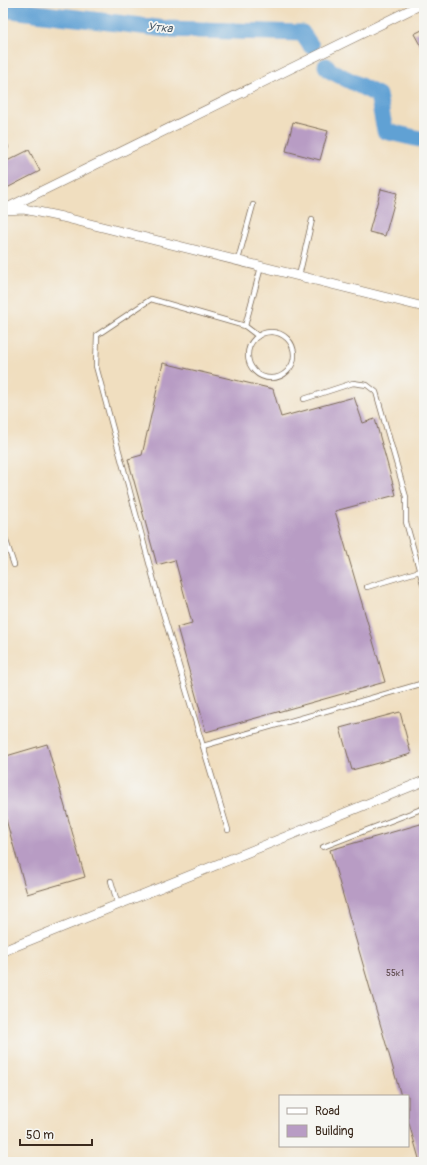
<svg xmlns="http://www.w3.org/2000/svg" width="427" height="1165" viewBox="0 0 427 1165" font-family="Pangolin,sans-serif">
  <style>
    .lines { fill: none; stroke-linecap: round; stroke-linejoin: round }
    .river { stroke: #60a1d4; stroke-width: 17 }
    .building { fill: #b89cc4 }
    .lane-casing { stroke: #7a6956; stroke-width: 6 }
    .street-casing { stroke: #7a6956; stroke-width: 10 }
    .lane { stroke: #fff; stroke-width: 4.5 }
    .street { stroke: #fff; stroke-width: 9 }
    .labels { text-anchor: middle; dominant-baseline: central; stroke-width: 3.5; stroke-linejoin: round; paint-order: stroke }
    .number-label { font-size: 9px; fill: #5a4648 }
    .water-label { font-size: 12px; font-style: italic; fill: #4a5a67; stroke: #f6f6f2 }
  </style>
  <rect width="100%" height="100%" fill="#f6f6f2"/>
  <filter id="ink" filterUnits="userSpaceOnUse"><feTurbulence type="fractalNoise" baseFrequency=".025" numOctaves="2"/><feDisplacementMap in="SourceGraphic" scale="8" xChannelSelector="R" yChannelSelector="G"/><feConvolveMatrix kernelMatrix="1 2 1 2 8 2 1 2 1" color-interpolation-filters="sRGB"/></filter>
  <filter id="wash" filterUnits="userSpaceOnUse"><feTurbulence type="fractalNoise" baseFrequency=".012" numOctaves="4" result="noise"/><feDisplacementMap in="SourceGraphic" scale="16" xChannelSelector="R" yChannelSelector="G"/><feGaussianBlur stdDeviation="0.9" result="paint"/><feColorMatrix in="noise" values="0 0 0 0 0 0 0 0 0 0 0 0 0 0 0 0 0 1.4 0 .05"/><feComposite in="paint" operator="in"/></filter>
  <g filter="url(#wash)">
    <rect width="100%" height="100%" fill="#f0debf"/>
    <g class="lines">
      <g class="river">
        <polyline points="3,9 166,29 302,33 311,46"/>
        <polyline points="326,66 329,70 378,95 385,131 424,140"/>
      </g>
    </g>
    <g id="blocks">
      <g class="building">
        <polygon points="424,29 424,52 414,34"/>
        <polygon points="293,122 328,131 320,160 286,151"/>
        <polygon points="29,150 40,171 3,190 3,163"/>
        <polygon points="381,189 397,193 385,236 369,232"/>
        <polygon points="163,363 273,389 281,417 354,397 363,423 375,419 396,495 335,511 385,682 206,732 177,627 192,623 175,560 157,565 128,459 142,455"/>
        <polygon points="400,712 411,754 352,770 340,728"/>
        <polygon points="47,744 85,877 27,894 3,809 3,757"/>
        <polygon points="424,823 424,1162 420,1162 408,1120 408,1096 401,1096 330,850"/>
      </g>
    </g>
  </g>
  <g filter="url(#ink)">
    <use href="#blocks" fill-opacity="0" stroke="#7a6956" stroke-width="1"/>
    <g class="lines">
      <g class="lane-casing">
        <g id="lane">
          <polyline points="3,148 6,147"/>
          <polyline points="238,260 253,205"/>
          <polyline points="299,276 312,220"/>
          <polyline points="245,326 261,267"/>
          <circle cx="271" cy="355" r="23"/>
          <polyline points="304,399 353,383 367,385 376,392 406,497 406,522 424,587"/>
          <polyline points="3,532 14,565"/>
          <polyline points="367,587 420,571"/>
          <polyline points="203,746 424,683"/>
          <polyline points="228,830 158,596 96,366 97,335 151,299 245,326 258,336"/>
          <polyline points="323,847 424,808"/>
          <polyline points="111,881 118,905"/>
        </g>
      </g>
      <g class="street-casing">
        <g id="street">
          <polyline points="3,210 424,3"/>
          <polyline points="5,210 24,209 62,217 424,307"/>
          <polyline points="3,951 424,781"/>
        </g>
      </g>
      <use href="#lane" class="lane"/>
      <use href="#street" class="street"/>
    </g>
  </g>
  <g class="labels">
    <g class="number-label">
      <text x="395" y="973">55к1</text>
    </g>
    <g class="water-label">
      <text transform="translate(160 28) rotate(5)">Утка</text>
    </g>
  </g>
  <rect width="427" height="1165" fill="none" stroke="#f6f6f2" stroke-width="16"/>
  <rect x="279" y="1095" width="130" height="52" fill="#f6f6f2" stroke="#aba49d"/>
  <rect x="287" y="1108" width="20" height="6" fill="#ffffff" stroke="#aba49d"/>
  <text x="315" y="1115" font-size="12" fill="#3b2a1e">Road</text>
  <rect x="287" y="1125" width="20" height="12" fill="#b89cc4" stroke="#aba49d"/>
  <text x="315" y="1135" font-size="12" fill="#3b2a1e">Building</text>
  <path d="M20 1139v6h72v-6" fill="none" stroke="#3b2a1e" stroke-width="2"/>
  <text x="26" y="1139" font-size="12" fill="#3b2a1e" stroke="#f6f6f2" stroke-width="3" paint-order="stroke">50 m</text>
</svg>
